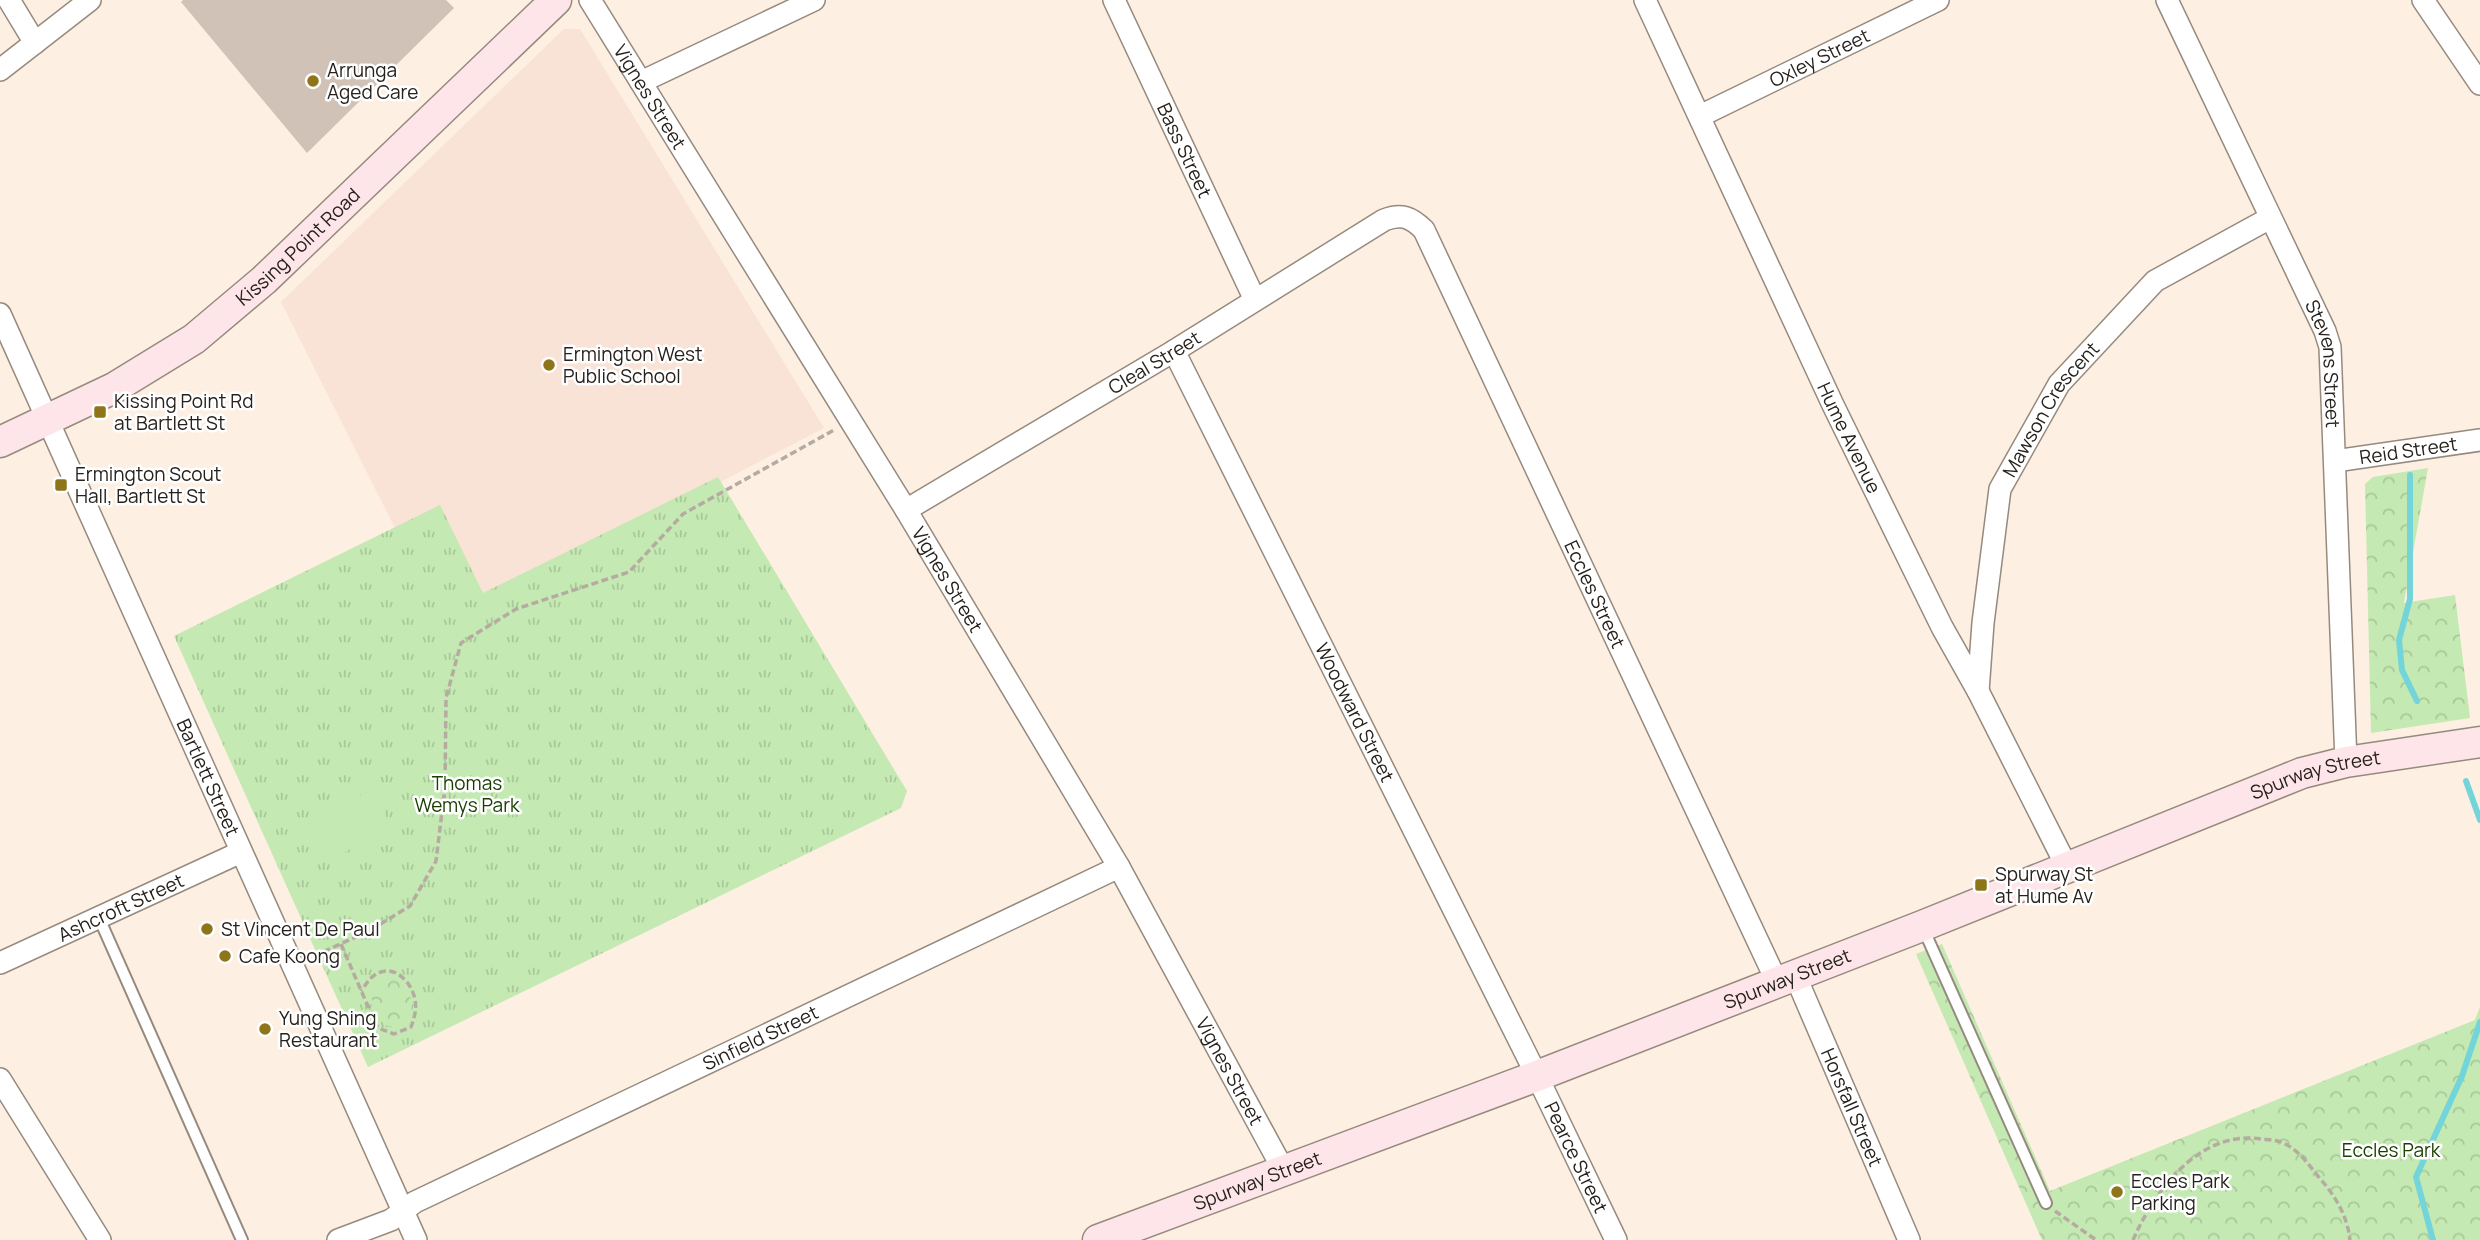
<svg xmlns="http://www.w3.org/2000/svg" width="2480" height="1240" viewBox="0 0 2480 1240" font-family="Manrope,sans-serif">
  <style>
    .education { fill: #f9e2d6 }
    .grass { fill: url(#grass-tufts) }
    .park { fill: url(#park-crowns) }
    .garden { fill: #c4e9b2 }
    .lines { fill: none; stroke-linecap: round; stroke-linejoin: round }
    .stream { stroke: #73d4d9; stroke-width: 6 }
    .building { fill: #d1c2b7 }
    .lane-casing { stroke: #968a7e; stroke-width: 14 }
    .street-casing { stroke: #968a7e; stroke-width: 24 }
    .secondary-casing { stroke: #968a7e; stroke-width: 33 }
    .path { stroke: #b6aba1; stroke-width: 3.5; stroke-dasharray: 7 3.5; stroke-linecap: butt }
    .lane { stroke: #fff; stroke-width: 10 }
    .street { stroke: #fff; stroke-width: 21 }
    .secondary { stroke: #fee5ea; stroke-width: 30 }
    .poi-dot { fill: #8e7519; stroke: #fff; stroke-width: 2.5 }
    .labels { text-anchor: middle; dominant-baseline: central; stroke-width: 5; stroke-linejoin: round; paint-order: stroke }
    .street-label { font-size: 19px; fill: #26211d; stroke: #fff }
    .poi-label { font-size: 19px; fill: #26211d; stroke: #fff; text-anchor: start }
    .park-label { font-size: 19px; fill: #1a3e00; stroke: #fff }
  </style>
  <defs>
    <pattern id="grass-tufts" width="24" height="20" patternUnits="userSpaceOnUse" patternTransform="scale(1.75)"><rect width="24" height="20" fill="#c4e9b2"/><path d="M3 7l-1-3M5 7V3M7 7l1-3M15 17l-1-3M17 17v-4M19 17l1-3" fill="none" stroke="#a8c899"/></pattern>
    <pattern id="park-crowns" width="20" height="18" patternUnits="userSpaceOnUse" patternTransform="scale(1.75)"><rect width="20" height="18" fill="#c4e9b2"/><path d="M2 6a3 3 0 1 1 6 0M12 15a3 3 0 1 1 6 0" fill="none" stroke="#a8c899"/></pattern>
  </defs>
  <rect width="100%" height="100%" fill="#fdefe2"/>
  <polygon class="education" points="564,29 580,29 824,428 484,605 395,528 281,302"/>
  <polygon class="grass" points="718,477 907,791 901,808 368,1067 174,636 440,505 483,593"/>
  <g class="park">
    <polygon points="2428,468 2404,603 2455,595 2470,718 2371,733 2365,484 2373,477"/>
    <polygon points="1942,944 2050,1191 2475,1020 2480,1007 2480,1240 2042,1240 1916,954"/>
    <path d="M383,974C408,976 415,999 410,1020L399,1028L385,1025C374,1009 361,987 383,974Z"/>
  </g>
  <polygon class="garden" points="374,789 392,830 316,865 298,823"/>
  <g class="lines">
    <g class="stream">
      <polyline points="2410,475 2410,599 2399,640 2402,670 2417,701"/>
      <polyline points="2466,781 2480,820"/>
      <polyline points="2433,1240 2416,1177 2462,1076 2480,1022"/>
    </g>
  </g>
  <polygon class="building" points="183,0 446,0 454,8 307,153 181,2"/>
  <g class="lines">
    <g class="lane-casing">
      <g id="lane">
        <polyline points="99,918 242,1240"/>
        <polyline points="1923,928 2046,1203"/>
      </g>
    </g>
    <g class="street-casing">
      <g id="street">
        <polyline points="9,0 35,43"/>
        <path id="s1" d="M590,0L906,510L1119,867L1284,1171"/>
        <path id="s2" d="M1114,0L1255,300"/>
        <path id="s3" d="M1645,0L1833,405L1942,627L1978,691L2067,867"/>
        <path id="s4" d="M2167,0L2325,331L2330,347L2346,762"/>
        <polyline points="2423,0 2480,84"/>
        <polyline points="0,70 90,0"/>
        <polyline points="641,82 814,0"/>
        <path id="s5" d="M1700,116L1938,0"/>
        <path id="s6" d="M0,314L416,1240"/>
        <path id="s7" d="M1174,351L1537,1076L1616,1240"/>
        <path id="s8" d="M2335,461L2480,440"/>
        <path id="s9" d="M906,510L1174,351L1384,220C1401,213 1411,217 1424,230L1777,982"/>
        <path id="s10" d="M1978,691L1983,623L2000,489L2059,384L2155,281L2270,218"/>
        <path id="s11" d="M0,963L241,852"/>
        <path id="s12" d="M1795,975L1909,1240"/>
        <polyline points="0,1079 100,1240"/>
        <path id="s13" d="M338,1240L391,1220L415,1202L1119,867"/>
      </g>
    </g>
    <g class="secondary-casing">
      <g id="secondary">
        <path id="s14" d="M0,442L114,388L194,339L264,280L556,0"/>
        <path id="s15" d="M1098,1240L1537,1076L1922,926L2302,773L2346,762L2480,742"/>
      </g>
    </g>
    <g class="path">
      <path d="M341,944C353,972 365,1000 378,1028L394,1034L411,1027C414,1018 417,1010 415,1000C413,985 397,966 381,972C371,975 367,983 361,991"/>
      <polyline points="314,956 369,931 410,906 436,861 445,787 446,698 461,643 516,609 629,572 683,514 834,430"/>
      <polyline points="2055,1211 2096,1240"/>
      <path d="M2133,1240C2155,1190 2199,1130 2261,1139C2270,1140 2280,1140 2287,1145C2300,1152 2308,1164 2317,1175C2334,1194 2347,1214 2350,1240"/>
    </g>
    <use href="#lane" class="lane"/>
    <use href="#street" class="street"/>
    <use href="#secondary" class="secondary"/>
  </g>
  <g class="poi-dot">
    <circle cx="313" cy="81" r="7"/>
    <circle cx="549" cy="365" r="7"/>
    <rect x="93" y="405" width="14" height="14" rx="3.5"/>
    <rect x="54" y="478" width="14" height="14" rx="3.5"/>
    <rect x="1974" y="878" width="14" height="14" rx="3.5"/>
    <circle cx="207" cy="929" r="7"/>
    <circle cx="225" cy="956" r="7"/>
    <circle cx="265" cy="1029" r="7"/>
    <circle cx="2117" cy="1192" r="7"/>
  </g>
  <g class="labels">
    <g class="street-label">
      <text stroke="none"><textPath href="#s5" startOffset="133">Oxley Street</textPath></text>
      <text stroke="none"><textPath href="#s1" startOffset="114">Vignes Street</textPath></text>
      <text stroke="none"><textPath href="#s2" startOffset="166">Bass Street</textPath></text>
      <text stroke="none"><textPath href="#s14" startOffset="359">Kissing Point Road</textPath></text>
      <text stroke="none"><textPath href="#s9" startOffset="289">Cleal Street</textPath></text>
      <text stroke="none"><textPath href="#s4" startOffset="399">Stevens Street</textPath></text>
      <text stroke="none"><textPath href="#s10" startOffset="298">Mawson Crescent</textPath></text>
      <text stroke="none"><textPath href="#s3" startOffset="483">Hume Avenue</textPath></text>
      <text stroke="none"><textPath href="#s8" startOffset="74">Reid Street</textPath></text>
      <text stroke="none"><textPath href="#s1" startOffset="681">Vignes Street</textPath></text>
      <text stroke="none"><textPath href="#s9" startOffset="1006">Eccles Street</textPath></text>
      <text stroke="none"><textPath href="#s7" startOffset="404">Woodward Street</textPath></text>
      <text stroke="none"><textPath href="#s15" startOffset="1304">Spurway Street</textPath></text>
      <text stroke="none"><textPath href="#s6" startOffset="508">Bartlett Street</textPath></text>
      <text stroke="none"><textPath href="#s11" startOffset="133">Ashcroft Street</textPath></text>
      <text stroke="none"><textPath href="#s15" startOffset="737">Spurway Street</textPath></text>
      <text stroke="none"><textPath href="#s13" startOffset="469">Sinfield Street</textPath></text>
      <text stroke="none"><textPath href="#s1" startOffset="1248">Vignes Street</textPath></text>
      <text stroke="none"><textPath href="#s12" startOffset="144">Horsfall Street</textPath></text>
      <text stroke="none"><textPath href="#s7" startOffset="901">Pearce Street</textPath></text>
      <text stroke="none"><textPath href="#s15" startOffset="170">Spurway Street</textPath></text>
    </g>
    <g class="poi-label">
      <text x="327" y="70">Arrunga<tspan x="327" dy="22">Aged Care</tspan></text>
      <text x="563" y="354">Ermington West<tspan x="563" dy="22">Public School</tspan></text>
      <text x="114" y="401">Kissing Point Rd<tspan x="114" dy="22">at Bartlett St</tspan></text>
      <text x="75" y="474">Ermington Scout<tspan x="75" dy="22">Hall, Bartlett St</tspan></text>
      <text x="1995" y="874">Spurway St<tspan x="1995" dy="22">at Hume Av</tspan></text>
      <text x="221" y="929">St Vincent De Paul</text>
      <text x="239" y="956">Cafe Koong</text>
      <text x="279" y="1018">Yung Shing<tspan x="279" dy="22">Restaurant</tspan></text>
      <text x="2131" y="1181">Eccles Park<tspan x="2131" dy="22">Parking</tspan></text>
    </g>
    <g class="park-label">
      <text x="467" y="783">Thomas<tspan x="467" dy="22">Wemys Park</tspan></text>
      <text x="2391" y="1150">Eccles Park</text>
    </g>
  </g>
</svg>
